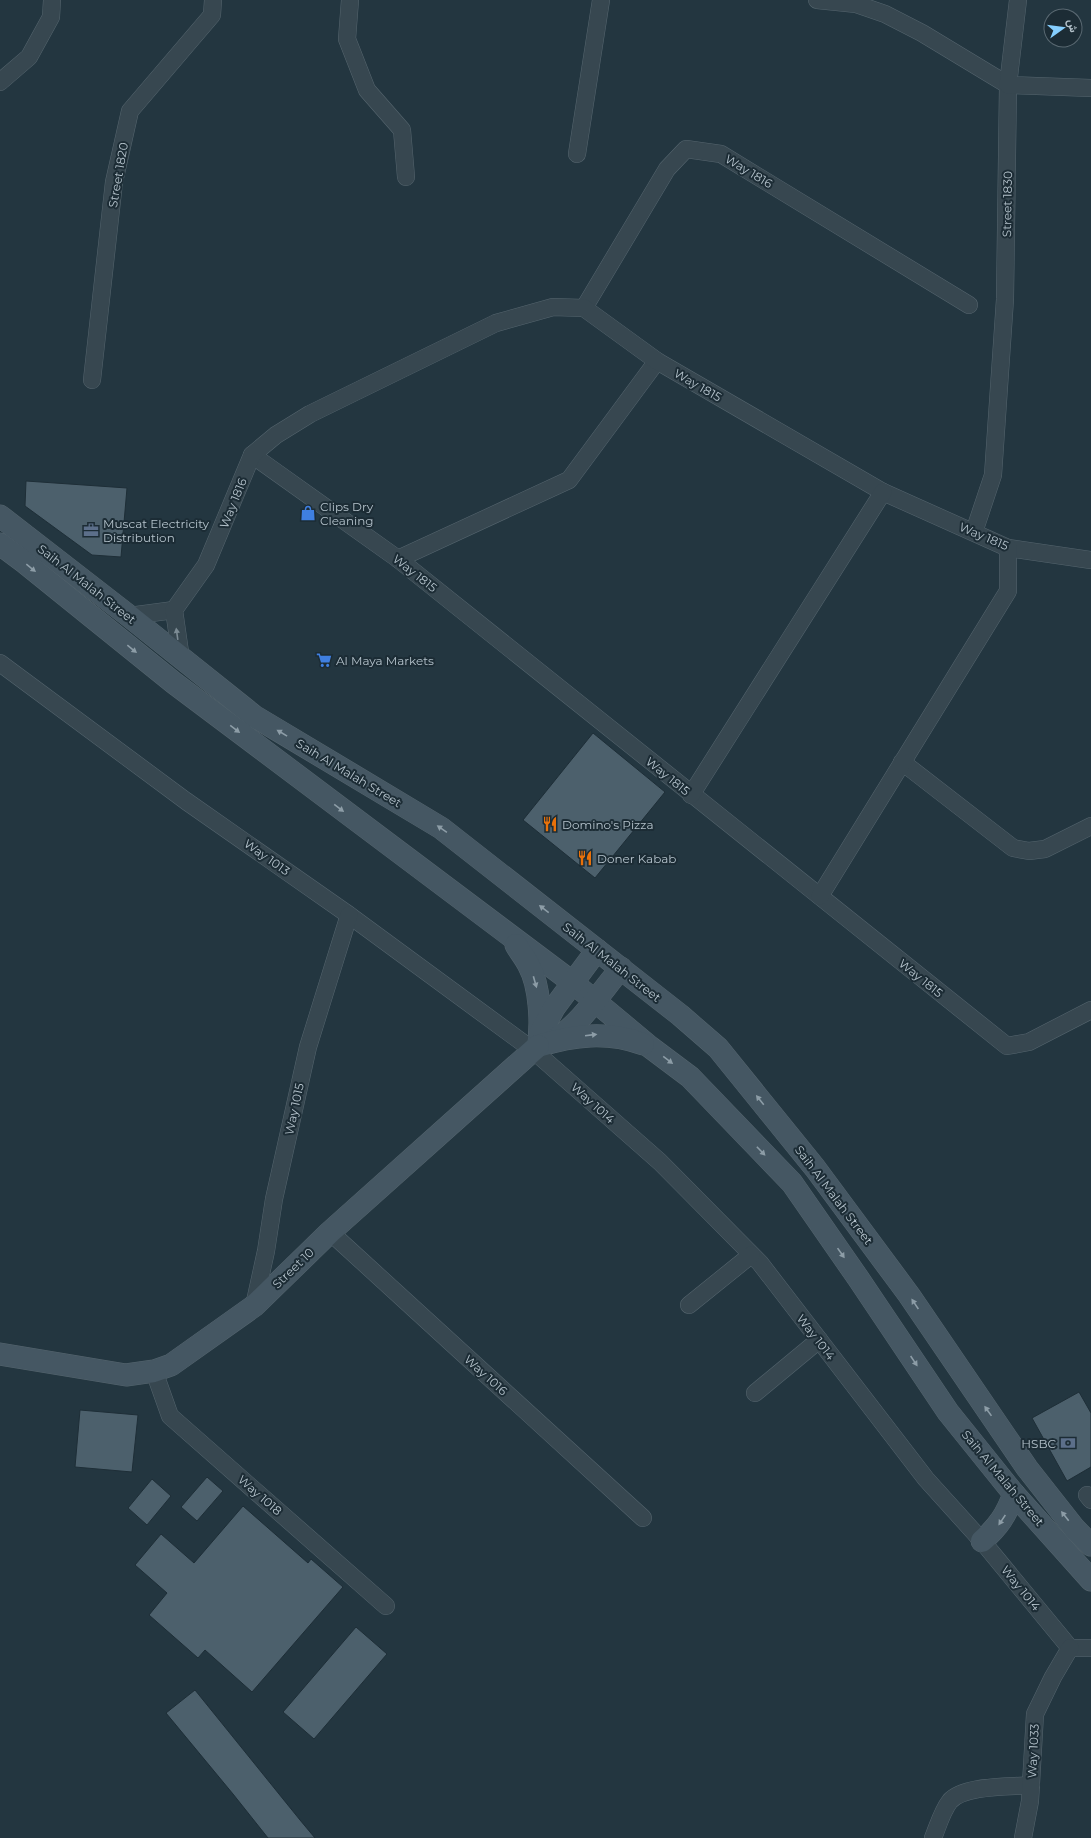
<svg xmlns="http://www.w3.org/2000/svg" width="1091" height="1838" viewBox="0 0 1091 1838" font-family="Montserrat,Vazirmatn,sans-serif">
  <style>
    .building { fill: #4c606c; stroke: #1e2e37 }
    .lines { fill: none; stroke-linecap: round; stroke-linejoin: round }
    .street-casing { stroke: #55656e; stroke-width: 18 }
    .secondary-casing { stroke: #55656e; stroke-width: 23 }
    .street { stroke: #374750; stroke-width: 17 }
    .secondary { stroke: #455763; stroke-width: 22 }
    .oneway { fill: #8d9da7 }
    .oneway2 { fill: #7c8b94 }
    .labels { text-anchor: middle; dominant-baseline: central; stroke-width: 4; stroke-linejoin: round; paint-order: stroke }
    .street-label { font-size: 12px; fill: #b4c2cb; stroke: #1c2c35 }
    .poi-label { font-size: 12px; fill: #b4c2cb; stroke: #1c2c35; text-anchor: start }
  </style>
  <rect width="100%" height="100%" fill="#233640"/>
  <g class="building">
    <polygon points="26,481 127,488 121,557 92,555 25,506"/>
    <polygon points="593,733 665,792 595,878 523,820"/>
    <polygon points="1079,1392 1091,1413 1091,1467 1067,1481 1032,1418"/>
    <polygon points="80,1410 138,1415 132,1472 75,1467"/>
    <polygon points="207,1477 223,1491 197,1521 181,1507"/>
    <polygon points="152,1479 171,1496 147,1525 128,1508"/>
    <polygon points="243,1506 308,1563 311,1559 343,1587 252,1692 205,1650 198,1658 149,1615 167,1593 135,1565 161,1534 194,1563"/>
    <polygon points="356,1627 387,1654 314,1739 283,1712"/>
    <polygon points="195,1690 300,1820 315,1838 268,1838 233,1794 166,1713"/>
  </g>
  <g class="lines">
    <g class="street-casing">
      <g id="street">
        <polyline points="350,0 347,39 367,90 402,130 406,177"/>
        <polyline points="817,0 856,4 885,14 922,33 1008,85 1005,299 993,475 974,532"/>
        <polyline points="1018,0 1008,85 1091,88"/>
        <polyline points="0,82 29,57 51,17 52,0"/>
        <polyline points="577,154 601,0"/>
        <polyline points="584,308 667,169 686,149 721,154 969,305"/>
        <polyline points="92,380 114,182 130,111 212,15 213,0"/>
        <polyline points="252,455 398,559 1007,1046 1029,1042 1091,1010"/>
        <polyline points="398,559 569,480 657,361"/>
        <polyline points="129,616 174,610"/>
        <polyline points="181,659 174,610 206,565 252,455 276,435 310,414 496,323 553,307 584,308 657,361 883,492 1008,548 1091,560"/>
        <polyline points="0,663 186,801 349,915 534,1051 660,1162 760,1263 926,1479 982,1541 1070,1648"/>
        <polyline points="902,762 1013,848 1029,851 1045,849 1091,826"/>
        <polyline points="691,795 883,492"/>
        <polyline points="820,896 1008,591 1008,548"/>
        <polyline points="330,1232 643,1518"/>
        <polyline points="689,1305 751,1255"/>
        <polyline points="254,1306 266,1251 274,1199 308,1047 349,915"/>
        <polyline points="154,1371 170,1416 386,1606"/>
        <polyline points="755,1393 819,1340"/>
        <polyline points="1087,1495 1091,1500"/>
        <polyline points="1070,1648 1091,1648"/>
        <path d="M933,1838C938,1826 942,1811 950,1801C964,1785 1010,1787 1031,1785"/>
        <polyline points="1023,1838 1030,1801 1035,1714 1053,1677 1070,1648"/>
      </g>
    </g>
    <g class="secondary-casing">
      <g id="secondary">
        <polyline points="0,516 129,616 254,716 441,828 680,1015 718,1048 815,1168 909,1295 1027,1468 1075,1529 1091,1545"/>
        <polyline points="0,544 24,562 174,683 572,982 650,1047 690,1077 792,1183 858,1278 948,1412 1014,1494 1091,1580"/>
        <path d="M516,945C520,952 526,959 529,966C540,986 542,1025 538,1046"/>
        <polyline points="540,1034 554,1008 597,950"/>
        <path d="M553,1041C580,1025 601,992 621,968"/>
        <path d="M538,1046C574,1035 607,1031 643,1044"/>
        <polyline points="0,1354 126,1375 154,1371 171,1365 254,1306 330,1232 538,1046"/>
        <path d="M982,1541C999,1526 1006,1515 1014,1494"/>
      </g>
    </g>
    <use href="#street" class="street"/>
    <use href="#secondary" class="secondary"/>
  </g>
  <defs><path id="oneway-solid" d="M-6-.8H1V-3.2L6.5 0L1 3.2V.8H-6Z"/></defs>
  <g class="oneway">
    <use href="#oneway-solid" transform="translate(31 568) rotate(39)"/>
    <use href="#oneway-solid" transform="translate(132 649) rotate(39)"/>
    <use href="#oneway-solid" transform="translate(235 729) rotate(37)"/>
    <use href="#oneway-solid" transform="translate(282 733) rotate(-149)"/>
    <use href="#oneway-solid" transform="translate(339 808) rotate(37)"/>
    <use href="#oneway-solid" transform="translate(442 829) rotate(-145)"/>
    <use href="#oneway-solid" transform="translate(544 909) rotate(-142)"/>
    <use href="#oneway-solid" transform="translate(535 982) rotate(74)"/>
    <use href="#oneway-solid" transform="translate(591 1035) rotate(-7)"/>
    <use href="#oneway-solid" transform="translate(668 1060) rotate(37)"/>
    <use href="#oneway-solid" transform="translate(760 1100) rotate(-129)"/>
    <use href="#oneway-solid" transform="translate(761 1151) rotate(46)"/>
    <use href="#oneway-solid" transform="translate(841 1253) rotate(55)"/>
    <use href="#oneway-solid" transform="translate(915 1304) rotate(-124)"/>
    <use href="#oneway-solid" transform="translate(914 1361) rotate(56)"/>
    <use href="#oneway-solid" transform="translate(988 1411) rotate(-125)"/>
    <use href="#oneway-solid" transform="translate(1065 1516) rotate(-128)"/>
    <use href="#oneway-solid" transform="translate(1002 1520) rotate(124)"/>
  </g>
  <use class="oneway2" href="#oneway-solid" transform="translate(177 634) rotate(-98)"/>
  <defs>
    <g id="shop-bare" transform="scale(1.2)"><path d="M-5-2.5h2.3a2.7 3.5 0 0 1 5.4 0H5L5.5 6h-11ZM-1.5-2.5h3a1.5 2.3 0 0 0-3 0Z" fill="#3f7fe0" stroke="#1c2c35" stroke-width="2.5" paint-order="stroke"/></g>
    <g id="office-bare" transform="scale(1.2)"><path d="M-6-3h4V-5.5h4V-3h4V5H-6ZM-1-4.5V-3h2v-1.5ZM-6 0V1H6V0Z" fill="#5c6f8a" stroke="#1c2c35" stroke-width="2.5" paint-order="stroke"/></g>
    <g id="supermarket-bare" transform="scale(1.2)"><path d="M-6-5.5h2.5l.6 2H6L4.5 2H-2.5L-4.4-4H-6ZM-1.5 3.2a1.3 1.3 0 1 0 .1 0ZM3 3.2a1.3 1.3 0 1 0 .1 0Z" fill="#3f7fe0" stroke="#1c2c35" stroke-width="2.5" paint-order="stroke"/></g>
    <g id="restaurant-bare" transform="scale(1.2)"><path d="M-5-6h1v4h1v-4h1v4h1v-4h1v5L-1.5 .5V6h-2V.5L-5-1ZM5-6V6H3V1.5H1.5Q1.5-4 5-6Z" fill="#e8710a" stroke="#1c2c35" stroke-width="2.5" paint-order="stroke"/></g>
    <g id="bank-bare" transform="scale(1.2)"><path d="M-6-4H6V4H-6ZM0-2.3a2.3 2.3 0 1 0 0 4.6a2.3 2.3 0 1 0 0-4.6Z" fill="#5c6f8a" stroke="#1c2c35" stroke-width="2.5" paint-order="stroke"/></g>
  </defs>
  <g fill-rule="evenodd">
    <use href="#shop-bare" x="308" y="513"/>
    <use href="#office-bare" x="91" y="530"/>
    <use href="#supermarket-bare" x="324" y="660"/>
    <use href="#restaurant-bare" x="550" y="824"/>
    <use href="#restaurant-bare" x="585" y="858"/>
    <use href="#bank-bare" x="1068" y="1443"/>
  </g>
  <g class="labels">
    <g class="street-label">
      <text transform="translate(749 171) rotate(31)">Way 1816</text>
      <text transform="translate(118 175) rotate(-80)">Street 1820</text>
      <text transform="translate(1007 204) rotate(-89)">Street 1830</text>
      <text transform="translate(698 385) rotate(30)">Way 1815</text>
      <text transform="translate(233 503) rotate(-68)">Way 1816</text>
      <text transform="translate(984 536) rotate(23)">Way 1815</text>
      <text transform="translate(415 573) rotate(38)">Way 1815</text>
      <text transform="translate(87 584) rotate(38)">Saih Al Malah Street</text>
      <text transform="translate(349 773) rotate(31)">Saih Al Malah Street</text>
      <text transform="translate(668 776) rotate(39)">Way 1815</text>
      <text transform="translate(267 857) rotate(35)">Way 1013</text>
      <text transform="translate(612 962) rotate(38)">Saih Al Malah Street</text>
      <text transform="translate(921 978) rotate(39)">Way 1815</text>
      <text transform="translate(593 1103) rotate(42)">Way 1014</text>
      <text transform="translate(294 1109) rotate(-78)">Way 1015</text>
      <text transform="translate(834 1195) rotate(53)">Saih Al Malah Street</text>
      <text transform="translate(293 1268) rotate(-44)">Street 10</text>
      <text transform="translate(816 1337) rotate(52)">Way 1014</text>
      <text transform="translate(486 1375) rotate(42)">Way 1016</text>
      <text transform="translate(1003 1478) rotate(50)">Saih Al Malah Street</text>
      <text transform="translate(260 1495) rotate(41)">Way 1018</text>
      <text transform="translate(1021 1588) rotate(51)">Way 1014</text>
      <text transform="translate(1033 1751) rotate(-87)">Way 1033</text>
    </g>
    <g class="poi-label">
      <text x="320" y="506">Clips Dry<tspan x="320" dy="14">Cleaning</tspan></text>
      <text x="103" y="523">Muscat Electricity<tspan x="103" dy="14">Distribution</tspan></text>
      <text x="336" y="660">Al Maya Markets</text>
      <text x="562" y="824">Domino's Pizza</text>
      <text x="597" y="858">Doner Kabab</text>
      <text x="1056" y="1443" text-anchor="end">HSBC</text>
    </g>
  </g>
  <g transform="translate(1063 28) rotate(76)"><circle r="19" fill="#1c2c35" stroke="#596871"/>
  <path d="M0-3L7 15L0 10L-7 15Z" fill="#85cefe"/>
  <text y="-6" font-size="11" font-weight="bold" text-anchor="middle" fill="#b4c2cb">ش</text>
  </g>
</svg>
